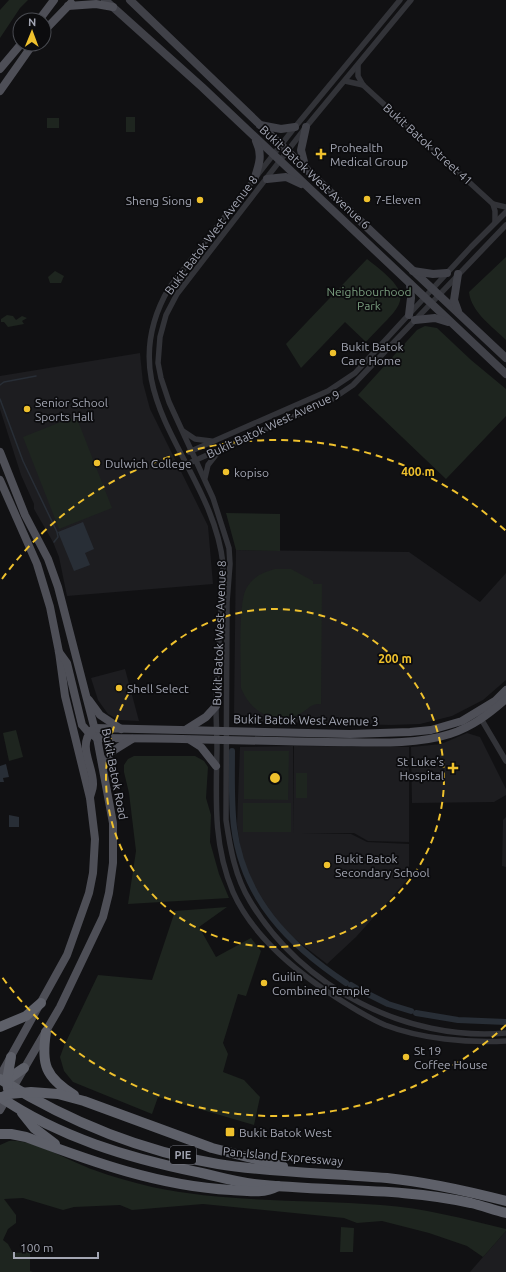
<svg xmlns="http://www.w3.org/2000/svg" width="506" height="1272" viewBox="0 0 506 1272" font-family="Ubuntu,sans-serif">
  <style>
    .built { fill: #1d1d20 }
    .green { fill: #1e251f }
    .water { fill: #282e36 }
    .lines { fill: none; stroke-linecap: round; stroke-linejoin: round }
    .stream { stroke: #282e36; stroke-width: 1.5 }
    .canal { stroke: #282e36; stroke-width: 6 }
    .street { stroke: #323338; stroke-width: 5.5 }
    .secondary { stroke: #404148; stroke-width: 8 }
    .primary { stroke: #4e4f57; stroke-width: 8 }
    .highway { stroke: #5e6069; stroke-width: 10 }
    .ring { fill: none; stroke: #efc12d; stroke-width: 2; stroke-dasharray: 7 5 }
    .poi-dot { fill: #efc12d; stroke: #0c0c0e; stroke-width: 1.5 }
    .labels { text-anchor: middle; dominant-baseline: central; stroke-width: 3.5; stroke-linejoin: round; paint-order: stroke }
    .shield { fill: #0c0c0e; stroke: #767882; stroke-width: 1 }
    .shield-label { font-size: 11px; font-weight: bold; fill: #a3a6b3 }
    .street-label { font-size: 12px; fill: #a3a6b3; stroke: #0c0c0e }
    .poi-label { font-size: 12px; fill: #a3a6b3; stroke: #0c0c0e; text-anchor: start }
    .park-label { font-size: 12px; fill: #7a9e7f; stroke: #0c0c0e }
    .centre { fill: #efc12d; stroke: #0c0c0e; stroke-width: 2 }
    .ring-label { font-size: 12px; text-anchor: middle; font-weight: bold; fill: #efc12d; stroke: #0c0c0e; stroke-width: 3.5; stroke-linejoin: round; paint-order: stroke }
  </style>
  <rect width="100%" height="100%" fill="#111113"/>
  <g class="built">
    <polygon points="140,353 143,383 150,409 208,526 213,584 67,596 59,557 53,542 34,509 34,504 21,475 0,409 0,376"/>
    <polygon points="236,550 409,552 480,602 506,573 506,680 483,700 452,716 420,724 391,725 237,721 234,714"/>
    <polygon points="125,669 139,721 119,720 108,714 98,700 91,678"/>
    <polygon points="467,733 480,737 506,789 506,795 494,802 412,803 411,747 441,744"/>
    <polygon points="293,746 293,833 294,746 409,747 409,842 368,841 354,833 302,833 351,834 367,842 409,844 409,878 356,937 327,964 290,935 267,909 250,878 241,852 237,825 240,747"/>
    <polygon points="506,817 506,867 502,866 503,820"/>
    <polygon points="506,1231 506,1272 470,1272 483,1257"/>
  </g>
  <g class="green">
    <polygon points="9,0 28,0 20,8 0,38 0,10"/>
    <rect x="126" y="117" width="9" height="15"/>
    <rect x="47" y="118" width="12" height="10"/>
    <path d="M506,257V340C493,327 471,312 469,292Z"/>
    <path d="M367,259C419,299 404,301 366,342L345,322L301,368L286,344Z"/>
    <polygon points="55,271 64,276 61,283 50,283 48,277"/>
    <polygon points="7,315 13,316 16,320 22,316 27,318 22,321 24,324 8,327 4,322 1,322 1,319"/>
    <polygon points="425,326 437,328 471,360 506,389 506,416 446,479 358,395 417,330"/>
    <polygon points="76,416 112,508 59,529 23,437"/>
    <polygon points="226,513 280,514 280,551 236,550"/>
    <path d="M275,569H291L313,581V584H322L321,704C309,703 308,711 297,715C273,725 250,711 241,688C241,668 238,605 246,589C252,577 263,572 275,569Z"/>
    <polygon points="16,730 23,757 9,761 3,733"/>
    <polygon points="244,751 289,751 288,800 244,799"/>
    <polygon points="134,756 195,756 204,761 208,767 206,798 211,815 210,842 219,874 229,898 128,904 136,851 129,793 124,772 124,765 128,759"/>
    <rect x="296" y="773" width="11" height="25"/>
    <rect x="243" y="803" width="48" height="29"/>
    <polygon points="227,907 199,927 216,957 251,938 261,951 246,996 238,994 223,1043 228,1054 223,1072 244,1080 260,1097 254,1125 158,1097 152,1114 73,1082 64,1071 60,1057 64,1046 98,975 152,980 175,911"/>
    <path d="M9,1141C31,1138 71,1162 94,1170C113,1177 132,1182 152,1187C227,1203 305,1199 381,1205C424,1208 465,1219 506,1229V1231L483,1257L467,1246L429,1233L382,1221L357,1223L344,1218L203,1204L132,1210L120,1205L74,1207L63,1210L23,1198L4,1199L16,1215V1223L8,1229L3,1240L8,1244L13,1253L30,1252V1271L33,1272H0V1145Z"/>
    <polygon points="341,1227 354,1228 353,1252 340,1252"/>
  </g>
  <g class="water">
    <polygon points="83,522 94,549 85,553 90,565 74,571 58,532"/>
    <polygon points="6,764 9,777 3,778 4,782 0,782 0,766"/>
    <polygon points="9,815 19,817 19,827 9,827"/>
  </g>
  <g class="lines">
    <g class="stream">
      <polyline points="0,385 4,382 36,376"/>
      <polyline points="0,399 23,461 57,532 58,537 54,542"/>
    </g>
    <g class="canal">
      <path d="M232,751C232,776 231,802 234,827C243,899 289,945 346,983"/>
      <polyline points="351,985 356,988"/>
      <polyline points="362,991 388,1004 411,1011"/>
      <polyline points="416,1013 458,1020 506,1022"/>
    </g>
    <g class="street">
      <path d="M400,0L295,127L169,288C106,396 212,462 223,564C222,611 217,659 216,706C216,720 217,735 217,749C216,800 213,844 233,892C252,935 293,969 331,994C348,1005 366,1017 385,1025C421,1039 468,1043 506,1041"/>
      <path d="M411,0L306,127L177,294L166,315L160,337L158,363L161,378L169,402L213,498L229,548L230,564L227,602L226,820C230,847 235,877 250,901C301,987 406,1042 506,1033"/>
      <polyline points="358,65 358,76 363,85 493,204 506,207"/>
      <polyline points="345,81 363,85"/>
      <polyline points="493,204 495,211 495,222"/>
      <polyline points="183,431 195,439 211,441"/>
      <polyline points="189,452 328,391 355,373 471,247 506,212"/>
      <polyline points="187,464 331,400 353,385 506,225"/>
      <polyline points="205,478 208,465 219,451"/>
      <polyline points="480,717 506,761"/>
    </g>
    <g class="secondary">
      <polyline points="105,0 202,87 506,374"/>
      <polyline points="130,0 374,234 506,358"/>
      <polyline points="260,125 281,129 295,127"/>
      <polyline points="305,166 301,150 306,127"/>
      <polyline points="267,179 286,177 301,184"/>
      <path d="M254,180C259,165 263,155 256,141"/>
      <polyline points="413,271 433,274 447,273"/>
      <polyline points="458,311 454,300 458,274"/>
      <polyline points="409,315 411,298 410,284"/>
      <polyline points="415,320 435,318 448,322"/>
    </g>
    <g class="primary">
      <polyline points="68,6 96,4 113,7"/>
      <polyline points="39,20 54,0"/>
      <polyline points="44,31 71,3"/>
      <polyline points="0,69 21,44"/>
      <polyline points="0,91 33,44"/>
      <polyline points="0,452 25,515 48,559 58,587 97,738 113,823 113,863 109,893 103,917 60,1007 0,1110"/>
      <polyline points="0,480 37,564 50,607 59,652 65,696 90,798 95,839 93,873 89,893 67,955 0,1076"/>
      <polyline points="59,652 67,663 82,725 88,732 97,738"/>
      <polyline points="89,700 100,715 121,729"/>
      <polyline points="94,728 350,734 410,732 431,730 462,721 495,701 506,690"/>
      <polyline points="187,729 206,717 216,706"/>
      <path d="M97,738C174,738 250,741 327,742C367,742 412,746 450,734C472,727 489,714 506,699"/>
      <polyline points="190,740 201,747 216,766"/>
      <polyline points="103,767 111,752 132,739"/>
      <path d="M90,797C91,793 93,789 93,785C94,766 77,747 92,730"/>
    </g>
    <g class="highway">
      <polyline points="0,1027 26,1016 41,1003"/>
      <path d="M46,1032C41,1064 45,1077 74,1095"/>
      <path d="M0,1079C66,1120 141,1151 218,1164C274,1173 331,1173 387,1178C427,1182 467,1191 506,1201"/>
      <polyline points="5,1081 24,1068"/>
      <polyline points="8,1089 7,1080 11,1057"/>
      <path d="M0,1097C59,1137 128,1158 197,1172C216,1176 235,1182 254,1184C326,1192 400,1187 471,1203C483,1206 494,1210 506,1213"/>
      <polyline points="0,1098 9,1094 31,1092 58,1094 84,1101 212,1148 283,1166"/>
      <polyline points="22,1113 34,1128 55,1144"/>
      <path d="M0,1134H11L26,1137C93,1162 159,1186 231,1190C247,1191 263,1194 278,1186"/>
    </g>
  </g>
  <g class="ring">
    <circle cx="275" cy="778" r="169"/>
    <path d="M506 1025A338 338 0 0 1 2 977M2 579A338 338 0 0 1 506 531"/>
  </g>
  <g class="poi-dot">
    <path d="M319 148h4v4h4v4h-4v4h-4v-4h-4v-4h4z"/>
    <circle cx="367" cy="199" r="4"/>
    <circle cx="200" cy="200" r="4"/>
    <circle cx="333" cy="353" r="4"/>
    <circle cx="27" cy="409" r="4"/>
    <circle cx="97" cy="463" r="4"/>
    <circle cx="226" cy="472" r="4"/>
    <circle cx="119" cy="688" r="4"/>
    <path d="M451 762h4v4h4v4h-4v4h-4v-4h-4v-4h4z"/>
    <circle cx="327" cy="865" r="4"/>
    <circle cx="264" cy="983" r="4"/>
    <circle cx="406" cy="1057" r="4"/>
    <rect x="225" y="1127" width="10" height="10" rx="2"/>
  </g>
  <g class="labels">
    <rect class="shield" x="170" y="1146" width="26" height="18" rx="3"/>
    <g class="shield-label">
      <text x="183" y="1155">PIE</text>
    </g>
    <g class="street-label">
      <text transform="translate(428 144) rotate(42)">Bukit Batok Street 41</text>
      <text transform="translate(315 177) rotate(43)">Bukit Batok West Avenue 6</text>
      <text transform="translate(211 235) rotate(-53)">Bukit Batok West Avenue 8</text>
      <text transform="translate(273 424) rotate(-25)">Bukit Batok West Avenue 9</text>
      <text transform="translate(219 633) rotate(-88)">Bukit Batok West Avenue 8</text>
      <text transform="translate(306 720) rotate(1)">Bukit Batok West Avenue 3</text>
      <text transform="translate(115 774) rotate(79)">Bukit Batok Road</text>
      <text transform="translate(283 1156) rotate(5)">Pan-Island Expressway</text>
    </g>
    <g class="poi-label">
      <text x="330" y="147">Prohealth<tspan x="330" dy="14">Medical Group</tspan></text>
      <text x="375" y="199">7-Eleven</text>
      <text x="192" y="200" text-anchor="end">Sheng Siong</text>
      <text x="341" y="346">Bukit Batok<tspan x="341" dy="14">Care Home</tspan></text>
      <text x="35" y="402">Senior School<tspan x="35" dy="14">Sports Hall</tspan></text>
      <text x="105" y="463">Dulwich College</text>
      <text x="234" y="472">kopiso</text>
      <text x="127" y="688">Shell Select</text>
      <text x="444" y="761" text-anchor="end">St Luke’s<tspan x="444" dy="14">Hospital</tspan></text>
      <text x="335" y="858">Bukit Batok<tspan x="335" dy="14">Secondary School</tspan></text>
      <text x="272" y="976">Guilin<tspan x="272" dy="14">Combined Temple</tspan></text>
      <text x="414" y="1050">St 19<tspan x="414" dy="14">Coffee House</tspan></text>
      <text x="239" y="1132">Bukit Batok West</text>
    </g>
    <g class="park-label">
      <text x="369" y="291">Neighbourhood<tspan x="369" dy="14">Park</tspan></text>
    </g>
  </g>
  <circle cx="275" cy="778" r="6" class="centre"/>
  <g class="ring-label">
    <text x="418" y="476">400 m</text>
    <text x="395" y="663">200 m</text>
  </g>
  <g transform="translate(32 32) rotate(1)"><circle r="19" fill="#0c0c0e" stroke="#484a50"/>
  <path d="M0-3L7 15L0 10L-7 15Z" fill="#efc12d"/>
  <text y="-6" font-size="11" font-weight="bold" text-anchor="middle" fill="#a3a6b3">N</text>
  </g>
  <path d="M14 1252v6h84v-6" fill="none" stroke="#a3a6b3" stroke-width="2"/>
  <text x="20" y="1252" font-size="12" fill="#a3a6b3" stroke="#0c0c0e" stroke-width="3" paint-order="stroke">100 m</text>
</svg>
